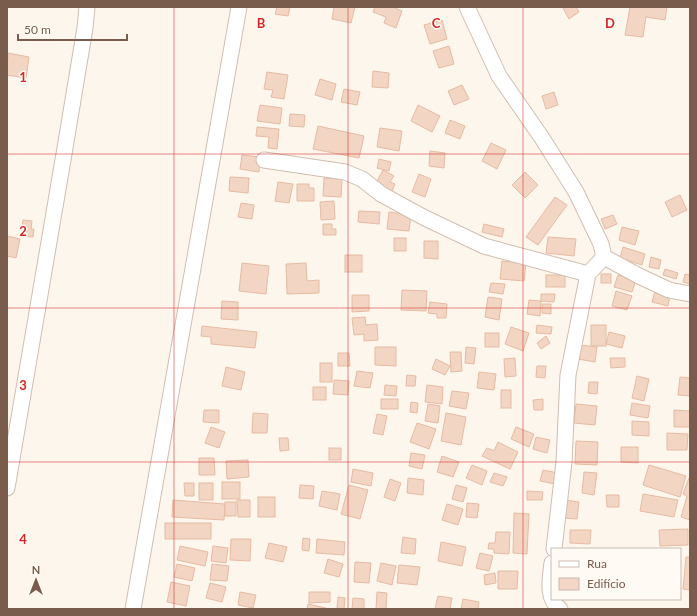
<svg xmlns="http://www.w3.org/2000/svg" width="697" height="616" viewBox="0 0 697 616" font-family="Lato,sans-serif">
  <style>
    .building { fill: #f3d5c3; stroke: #e6bba3 }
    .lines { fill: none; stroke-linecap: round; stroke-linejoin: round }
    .street-casing { stroke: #d1beb0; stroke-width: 17 }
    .street { stroke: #fff; stroke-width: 15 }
    .grid { fill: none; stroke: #d62828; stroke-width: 1; stroke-opacity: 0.55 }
    .grid-label { font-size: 13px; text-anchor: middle; font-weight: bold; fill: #d62828; stroke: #fffaf3; stroke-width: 3; stroke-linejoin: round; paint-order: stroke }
  </style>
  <rect width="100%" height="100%" fill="#fdf6ec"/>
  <g class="building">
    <polygon points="277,7 290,7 288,16 275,14"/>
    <polygon points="334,7 355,7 351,23 332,19"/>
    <polygon points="375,7 395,7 395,8 402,11 396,28 384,23 386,17 373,12"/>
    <polygon points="564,7 576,7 579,12 569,19 563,8"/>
    <polygon points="630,7 667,7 665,20 646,17 643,37 625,35"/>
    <polygon points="442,20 447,39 430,44 424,25"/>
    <polygon points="449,46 454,64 439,68 433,51"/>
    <polygon points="8,53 29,57 26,78 7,75"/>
    <polygon points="373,71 389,73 388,88 372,87"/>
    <polygon points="267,72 288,75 284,99 271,97 273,90 264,89"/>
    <polygon points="320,79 336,84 332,100 315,95"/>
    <polygon points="462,85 469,99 454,105 448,91"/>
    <polygon points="344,89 360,92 357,105 341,102"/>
    <polygon points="554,92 558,105 546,109 542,96"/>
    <polygon points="260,105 282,108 280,124 257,121"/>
    <polygon points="418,105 440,116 432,132 411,121"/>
    <polygon points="290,114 305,115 304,127 289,126"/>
    <polygon points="450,120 465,126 460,139 445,133"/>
    <polygon points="318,126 364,136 359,158 313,149"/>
    <polygon points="257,127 279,129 277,149 268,148 269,137 256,136"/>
    <polygon points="380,128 402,131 399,151 377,147"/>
    <polygon points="491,143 506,150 497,169 482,161"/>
    <polygon points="430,151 445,153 444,168 429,166"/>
    <polygon points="242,155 260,157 259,172 240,169"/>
    <polygon points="379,159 391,162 389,171 377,168"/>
    <polygon points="383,170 394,176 390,182 395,184 392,191 376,183"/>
    <polygon points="525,172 538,185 525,198 512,185"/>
    <polygon points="419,174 431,179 425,197 412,192"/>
    <polygon points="230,177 249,178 248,193 229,191"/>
    <polygon points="324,178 342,179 341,197 323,196"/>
    <polygon points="278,182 293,184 289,203 275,201"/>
    <polygon points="297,184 309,184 309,188 314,188 314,201 297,201"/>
    <polygon points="680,195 687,210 672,217 665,202"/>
    <polygon points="555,197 567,205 538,245 526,237"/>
    <polygon points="334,201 335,219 321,220 320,202"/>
    <polygon points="241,203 254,205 252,219 238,217"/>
    <polygon points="359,211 380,212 379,224 358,222"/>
    <polygon points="389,212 411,215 409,231 387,229"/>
    <polygon points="613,215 617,224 605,229 601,219"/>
    <polygon points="23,220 32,221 31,229 34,229 33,237 21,236"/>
    <polygon points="323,224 332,224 332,229 336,229 336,235 323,235"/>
    <polygon points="484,224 504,229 502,237 482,232"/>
    <polygon points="622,227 639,231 635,245 619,240"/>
    <polygon points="7,236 20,239 16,258 7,256"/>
    <polygon points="548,237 576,239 574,256 546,253"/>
    <rect x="394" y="238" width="12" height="13"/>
    <polygon points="424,241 438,241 438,259 424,258"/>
    <polygon points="623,247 645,254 642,265 620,258"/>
    <rect x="345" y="255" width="17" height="17"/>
    <polygon points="651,257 661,260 659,269 649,267"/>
    <polygon points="502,261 526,263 524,281 500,279"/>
    <polygon points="242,263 269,266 266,294 239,291"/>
    <polygon points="306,263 307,281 319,280 319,293 287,294 286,264"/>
    <polygon points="665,269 678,273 676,279 663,275"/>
    <rect x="601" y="274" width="10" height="9"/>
    <polygon points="685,274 690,275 690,284 683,282"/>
    <rect x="546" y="275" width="19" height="12"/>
    <polygon points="618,275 636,280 632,292 614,287"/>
    <polygon points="491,283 505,284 503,294 489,292"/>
    <polygon points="402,290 427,291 426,311 401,310"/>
    <polygon points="616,291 632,296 627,310 612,306"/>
    <polygon points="655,291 670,295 668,306 652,302"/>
    <polygon points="541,294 555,294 554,302 541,301"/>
    <polygon points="352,295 369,295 369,311 352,312"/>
    <polygon points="488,297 502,299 499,320 485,317"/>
    <polygon points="529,300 541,301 540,316 527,314"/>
    <polygon points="222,301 238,302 238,320 221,319"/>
    <polygon points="430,302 447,304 446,318 437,318 437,314 428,313"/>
    <polygon points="542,304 551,304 551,314 542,313"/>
    <polygon points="365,317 366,325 377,324 378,340 364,341 364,334 354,335 352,318"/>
    <polygon points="537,325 552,327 551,334 536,333"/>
    <rect x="591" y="325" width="15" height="21"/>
    <polygon points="202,326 257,332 255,348 211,344 211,337 201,336"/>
    <polygon points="511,327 529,333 523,351 505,344"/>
    <polygon points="609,332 625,336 622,348 606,344"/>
    <rect x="485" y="333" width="14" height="14"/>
    <polygon points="546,336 550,343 541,349 537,343"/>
    <polygon points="580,345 597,347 595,362 578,359"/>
    <polygon points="375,347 396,347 396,366 375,365"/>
    <polygon points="466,347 476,348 474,364 465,363"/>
    <polygon points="450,352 461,352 462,371 451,372"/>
    <polygon points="338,353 349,353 350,366 338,366"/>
    <polygon points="515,358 516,376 505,377 504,359"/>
    <polygon points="610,358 625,358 625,367 611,368"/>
    <polygon points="436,359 450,366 445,375 432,369"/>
    <rect x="320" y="363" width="12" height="19"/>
    <polygon points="537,366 546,366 545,378 536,377"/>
    <polygon points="226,367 245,372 241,390 222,386"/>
    <polygon points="357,371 373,373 370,388 354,386"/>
    <polygon points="479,372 496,374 494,390 477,388"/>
    <polygon points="407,375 416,376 415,386 406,386"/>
    <polygon points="637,376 649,379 644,401 632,398"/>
    <polygon points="680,377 690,378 690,396 678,395"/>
    <polygon points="334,380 349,381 348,395 333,394"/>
    <polygon points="589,382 598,382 597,394 588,393"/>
    <polygon points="385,385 397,386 396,396 384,395"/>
    <polygon points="427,385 443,387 442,404 425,402"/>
    <rect x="313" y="387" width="13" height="13"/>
    <rect x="501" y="390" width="10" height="18"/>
    <polygon points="452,391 469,393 466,409 449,406"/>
    <rect x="381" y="399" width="17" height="10"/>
    <polygon points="543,399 543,410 534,410 533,400"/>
    <polygon points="411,402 418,403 417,413 410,412"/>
    <polygon points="632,403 650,406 648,418 630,415"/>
    <polygon points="428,404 440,406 438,423 425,421"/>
    <polygon points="576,404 597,406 595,425 574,423"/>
    <polygon points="204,410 219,410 219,423 203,422"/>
    <polygon points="674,410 690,411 690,427 674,427"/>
    <polygon points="253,413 268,414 267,433 252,433"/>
    <polygon points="446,413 466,417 461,445 441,441"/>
    <polygon points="377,414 387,416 383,435 373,433"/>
    <polygon points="632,421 649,422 649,436 632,435"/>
    <polygon points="417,423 436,429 429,449 410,442"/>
    <polygon points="211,427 225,432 219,448 205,443"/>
    <polygon points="516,427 534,434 529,447 511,439"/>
    <polygon points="667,433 688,434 687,450 667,450"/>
    <polygon points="536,437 550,440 547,453 533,449"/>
    <polygon points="279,438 288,438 289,450 280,451"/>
    <polygon points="576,441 598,442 597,465 575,464"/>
    <polygon points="498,442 518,452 510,469 482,456 487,448 494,451"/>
    <polygon points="621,447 638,447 638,463 621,462"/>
    <rect x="329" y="448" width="12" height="12"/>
    <polygon points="411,453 425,455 422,469 409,466"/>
    <polygon points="442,456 459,462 453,477 437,472"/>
    <polygon points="199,458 214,458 215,475 199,475"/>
    <polygon points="248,460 249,477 227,479 226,461"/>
    <polygon points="472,465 487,471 482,485 466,478"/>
    <polygon points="649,465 686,476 680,497 643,485"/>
    <polygon points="353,469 373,473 371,486 351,482"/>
    <polygon points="543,470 558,473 555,484 540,481"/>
    <polygon points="584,472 597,473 594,495 582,493"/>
    <polygon points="494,473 507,477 503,486 490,482"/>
    <polygon points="408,478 424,480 423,495 407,493"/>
    <polygon points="689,478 690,478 690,520 681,517 687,496 683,494"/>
    <polygon points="390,479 401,483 395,501 384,497"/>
    <rect x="222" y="482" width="18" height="17"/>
    <polygon points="184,483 194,483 194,496 185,496"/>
    <rect x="199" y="483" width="14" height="17"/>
    <polygon points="300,485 314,486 313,499 299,498"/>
    <polygon points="349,485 368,490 360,519 341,514"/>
    <polygon points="456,485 467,488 463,502 452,499"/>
    <polygon points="322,491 340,494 337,510 319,506"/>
    <polygon points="527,491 543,492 542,500 527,500"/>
    <polygon points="643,494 678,500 674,517 640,511"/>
    <polygon points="606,495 619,495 619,507 607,507"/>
    <rect x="258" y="497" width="17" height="20"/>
    <polygon points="173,500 225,504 224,520 172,517"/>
    <polygon points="237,500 250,500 250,517 238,517"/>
    <polygon points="565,500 579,502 577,519 563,518"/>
    <rect x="225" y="502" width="11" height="14"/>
    <polygon points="467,503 479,504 477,518 466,517"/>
    <polygon points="447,504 463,509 458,525 442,520"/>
    <polygon points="514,513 529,514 527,554 513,553"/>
    <rect x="165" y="523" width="46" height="16"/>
    <polygon points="688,529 688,545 660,546 659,530"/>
    <polygon points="570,530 591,530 590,544 570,543"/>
    <polygon points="496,532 510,532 509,554 494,553 494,549 488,549 489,543 495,543"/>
    <polygon points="403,537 416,539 415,554 401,553"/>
    <polygon points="303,538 310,539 309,551 302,550"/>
    <polygon points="231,539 251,539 250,561 230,560"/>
    <polygon points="317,539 345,542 344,555 316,553"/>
    <polygon points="441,542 466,547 462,566 438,561"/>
    <polygon points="269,543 287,547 283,562 265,558"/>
    <polygon points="180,546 208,552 205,566 177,560"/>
    <polygon points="213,546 228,548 226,563 211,561"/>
    <polygon points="480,553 493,556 489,571 476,568"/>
    <polygon points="686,557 690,557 690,590 683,589"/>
    <polygon points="328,559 343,564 339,577 324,573"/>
    <polygon points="355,562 371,563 369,583 354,582"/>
    <polygon points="381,563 396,566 392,585 377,581"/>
    <polygon points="177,564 195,568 192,581 174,577"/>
    <polygon points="212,564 229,566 227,581 210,580"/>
    <polygon points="399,565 420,567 417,585 397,583"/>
    <polygon points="498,571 518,571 517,589 498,589"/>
    <polygon points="495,573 496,583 485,585 484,575"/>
    <polygon points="171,582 190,586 186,606 167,602"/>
    <polygon points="210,583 226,587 222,602 206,598"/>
    <polygon points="240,592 256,595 253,608 238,605"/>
    <polygon points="309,592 330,592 330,602 309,603"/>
    <polygon points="377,592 387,593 386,609 376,609"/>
    <polygon points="438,596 452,598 450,609 435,609"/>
    <polygon points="338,597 345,598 344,609 337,608"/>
    <polygon points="353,598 364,599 364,609 352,609"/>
    <polygon points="463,599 479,602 478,609 461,609"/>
    <polygon points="308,604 326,608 326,609 307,609"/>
  </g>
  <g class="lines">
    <g class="street-casing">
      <g id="street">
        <polyline points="467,7 499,76 542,138 576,192 601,244 604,257 639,276 669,290 690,294"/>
        <polyline points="264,160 345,172 362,179 381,194 423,217 484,246 588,274"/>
        <polyline points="7,488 64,154 85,28 87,7"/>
        <polyline points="554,549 564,462 568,375 588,274 604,257"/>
        <path d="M552,563C550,579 546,599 560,609"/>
        <polyline points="133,609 239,7"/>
      </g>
    </g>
    <use href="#street" class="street"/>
  </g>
  <path class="grid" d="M174,7V609M348,7V609M523,7V609M7,154H690M7,308H690M7,462H690"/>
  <g class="grid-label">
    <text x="261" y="28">B</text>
    <text x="436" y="28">C</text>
    <text x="610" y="28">D</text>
    <text x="23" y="82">1</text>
    <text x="23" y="236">2</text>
    <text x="23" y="390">3</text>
    <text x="23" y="544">4</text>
  </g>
  <rect width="697" height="616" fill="none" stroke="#7a5c4d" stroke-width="16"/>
  <rect x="551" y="548" width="130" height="52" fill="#fffaf3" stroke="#cabbb1"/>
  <rect x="559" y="561" width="20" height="6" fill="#ffffff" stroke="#cabbb1"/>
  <text x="587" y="568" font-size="12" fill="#7a5c4d">Rua</text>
  <rect x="559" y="578" width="20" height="12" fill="#f3d5c3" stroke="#cabbb1"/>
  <text x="587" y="588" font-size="12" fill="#7a5c4d">Edifício</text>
  <g transform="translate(36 580)" stroke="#fffaf3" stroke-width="3" paint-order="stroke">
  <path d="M0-3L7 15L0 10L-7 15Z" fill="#7a5c4d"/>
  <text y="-6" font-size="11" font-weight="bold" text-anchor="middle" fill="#7a5c4d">N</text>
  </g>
  <path d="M18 34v6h109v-6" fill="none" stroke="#7a5c4d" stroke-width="2"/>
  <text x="24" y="34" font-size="12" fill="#7a5c4d" stroke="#fffaf3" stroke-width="3" paint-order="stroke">50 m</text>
</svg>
